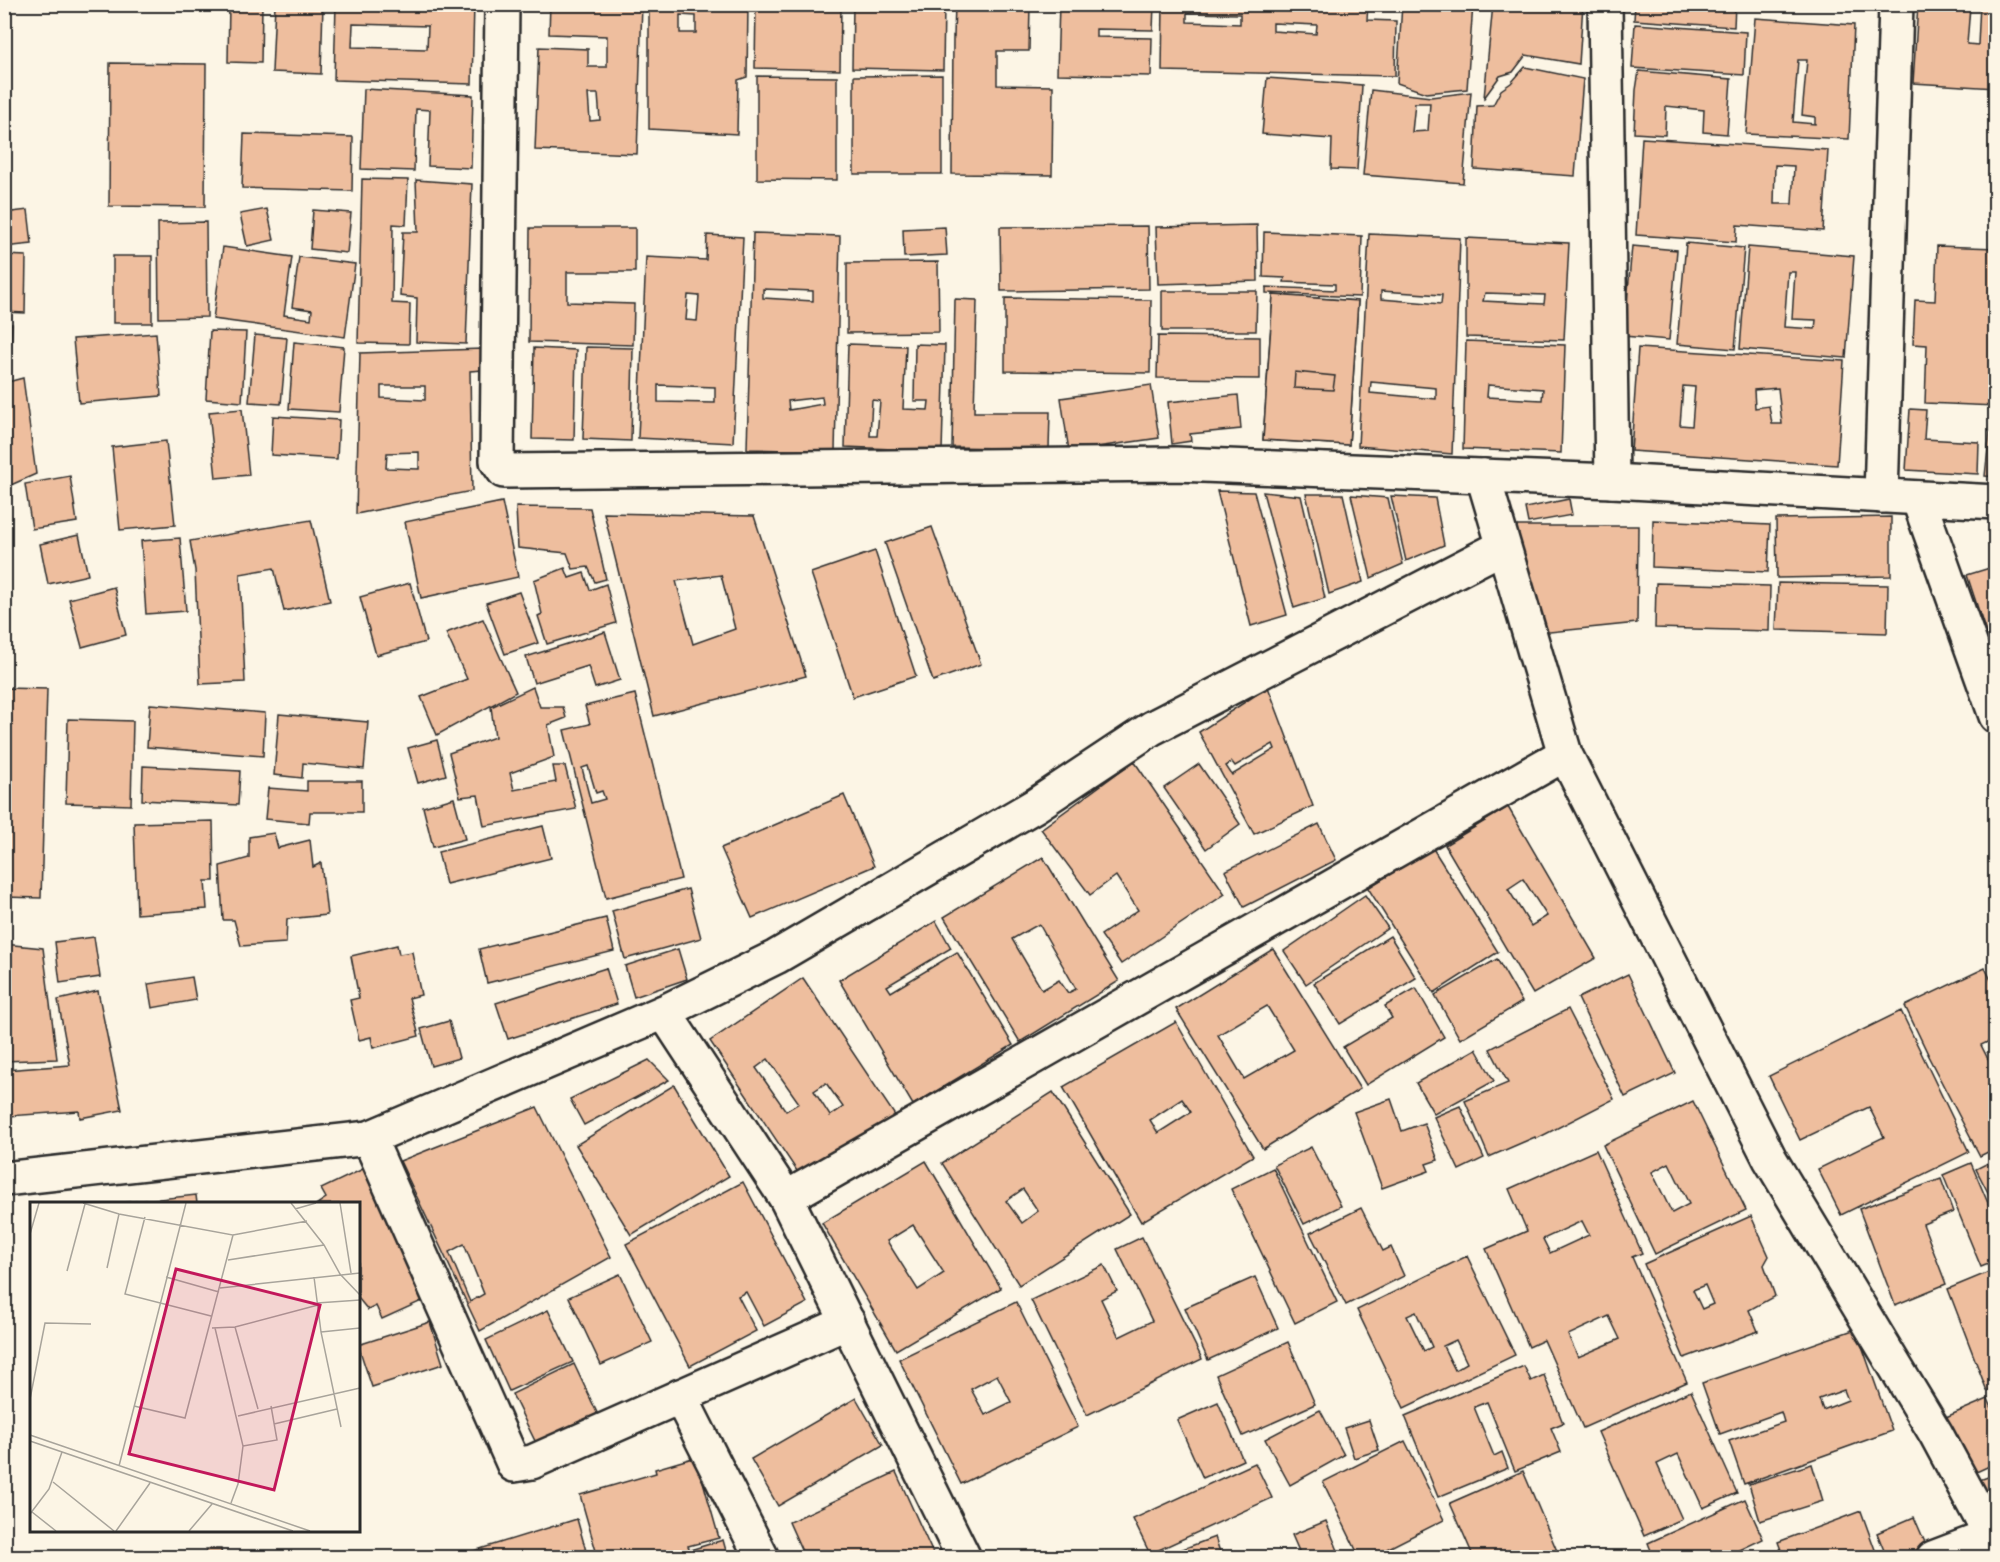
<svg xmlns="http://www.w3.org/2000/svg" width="2000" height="1562" viewBox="0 0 2000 1562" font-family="'Indie Flower',sans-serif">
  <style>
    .building { fill: #eebe9e; stroke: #2b2b2b; stroke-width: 1.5; fill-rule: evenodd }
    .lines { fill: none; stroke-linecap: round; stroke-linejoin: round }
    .minor-casing { stroke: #2b2b2b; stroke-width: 38 }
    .minor { stroke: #fcf5e5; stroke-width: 33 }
    .inset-road { fill: none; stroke: #a8a49b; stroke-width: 1.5 }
    .view { fill: #c2185b; fill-opacity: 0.15; stroke: #c2185b; stroke-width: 3 }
    .inset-edge { fill: none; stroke: #2b2b2b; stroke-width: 3 }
  </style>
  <rect width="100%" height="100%" fill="#fcf5e5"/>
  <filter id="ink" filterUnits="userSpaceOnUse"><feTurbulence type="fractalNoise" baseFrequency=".0167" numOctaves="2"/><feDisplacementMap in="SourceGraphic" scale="12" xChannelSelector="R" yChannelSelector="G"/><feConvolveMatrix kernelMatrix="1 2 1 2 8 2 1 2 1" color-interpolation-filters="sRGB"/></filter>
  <g filter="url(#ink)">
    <g class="building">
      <polygon points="229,4 262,4 261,63 228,62"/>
      <polygon points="275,4 323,4 321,74 272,72"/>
      <path d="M336,4H474L472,84L334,80ZM353,24L428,26L427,49L352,47Z"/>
      <path d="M550,4H642L637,154L535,150L539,47L588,49V67H607V36L549,34ZM588,94H598L600,120L590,121Z"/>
      <path d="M649,4H748L747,77L738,80L737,134L649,129ZM680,15L696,16V33H680Z"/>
      <polygon points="756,4 841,4 840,70 755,68"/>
      <polygon points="853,4 944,4 943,70 852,68"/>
      <polygon points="955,4 1030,4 1029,51 997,51 997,85 1053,86 1052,175 952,174 953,36 954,37"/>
      <polygon points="1059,4 1154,4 1153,30 1096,29 1096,37 1152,38 1151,76 1057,74"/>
      <path d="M1163,4H1368L1367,20L1396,21L1395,76L1162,71ZM1187,13L1240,14V24L1187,22ZM1273,23L1317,25L1316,34L1273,31Z"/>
      <polygon points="1402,4 1473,4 1467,89 1426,93 1397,83"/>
      <polygon points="1493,4 1583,4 1579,64 1526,55 1513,72 1500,76 1484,98"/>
      <polygon points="1635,4 1735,4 1734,27 1634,20"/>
      <polygon points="1918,4 1970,7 1967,44 1978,45 1980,4 1996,4 1996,88 1913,83"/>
      <path d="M1755,18L1854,25L1849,139L1746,134ZM1798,60H1807L1802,115L1815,117V124L1793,122Z"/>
      <polygon points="1635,24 1746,32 1744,75 1632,68"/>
      <polygon points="110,63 206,64 205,207 109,206"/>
      <polygon points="1525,67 1583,79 1575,176 1474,169 1477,106 1493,105 1501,90 1511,83"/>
      <polygon points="1639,71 1731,79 1727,134 1703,132 1704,110 1666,106 1665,135 1634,133 1636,90"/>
      <polygon points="942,75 942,174 854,174 854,76"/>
      <polygon points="757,76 837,77 837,180 757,179"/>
      <polygon points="1267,78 1362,85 1357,170 1331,169 1332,139 1262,134"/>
      <polygon points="364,89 473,95 471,168 428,166 430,110 416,109 414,171 361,169"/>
      <path d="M1371,90L1431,97L1471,92L1463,183L1363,175ZM1415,103H1430L1428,131L1412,132Z"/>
      <polygon points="244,134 353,137 352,191 242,188"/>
      <path d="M1642,138L1828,150L1823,231L1737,225L1736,242L1636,235ZM1775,165L1794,166L1792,204H1774Z"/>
      <polygon points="362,179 408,180 406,225 393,224 392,303 410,304 409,344 358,343"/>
      <polygon points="416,180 472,184 466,344 416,342 417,298 400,296 403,232 418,232"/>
      <polygon points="267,209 274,240 247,246 240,214"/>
      <polygon points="28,210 32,244 4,247 4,213"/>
      <polygon points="313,210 351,213 347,253 310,249"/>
      <polygon points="206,222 207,317 159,318 158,223"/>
      <polygon points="1257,225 1258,281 1158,284 1156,227"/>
      <polygon points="1148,226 1149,289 1001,291 1000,227"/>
      <polygon points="945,227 947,255 904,257 903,229"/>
      <polygon points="530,228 635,228 635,272 567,272 567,302 634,304 633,345 529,342"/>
      <polygon points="1264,232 1362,236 1360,297 1266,293 1266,287 1335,290 1335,284 1284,282 1285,278 1263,277"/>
      <path d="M753,233L840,236L835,451L747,449ZM763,289L813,291V301L763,298ZM822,397L823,404L789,410L788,401Z"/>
      <path d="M1369,234L1460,238L1452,454L1358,446ZM1381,291L1442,295L1441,304L1381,299ZM1371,382L1436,388V399L1370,393Z"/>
      <path d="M707,235L743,237L733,443L638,438L646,257L706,260ZM688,295L699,296L697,321L686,320ZM658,385L715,387V403L658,402Z"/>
      <path d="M1466,238L1569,243L1564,340L1466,337ZM1485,293L1545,295L1544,304L1483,301Z"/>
      <polygon points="1686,243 1744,248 1735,349 1677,344"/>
      <polygon points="1632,246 1677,250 1669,340 1624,336"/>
      <polygon points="1937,246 1996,248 1996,406 1925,403 1927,345 1913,344 1915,300 1935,301"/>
      <polygon points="223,247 292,257 284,315 311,319 312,310 292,307 299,257 355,264 345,337 213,319"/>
      <path d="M1748,247L1854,256L1846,358L1740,349ZM1788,272H1795L1792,319L1816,320L1815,329L1784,327Z"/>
      <polygon points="4,255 26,256 25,313 4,312"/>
      <rect x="113" y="256" width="39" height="67"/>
      <polygon points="938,262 939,332 847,333 847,263"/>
      <polygon points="1162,291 1257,291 1256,331 1162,331"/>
      <path d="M1273,295L1358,301L1349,445L1263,440ZM1295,372L1335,376L1333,390L1294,388Z"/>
      <polygon points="1273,295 1358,301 1349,445 1263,440"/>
      <polygon points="1005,298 1151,300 1150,373 1005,371"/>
      <polygon points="955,299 977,300 974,412 1050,412 1049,449 952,447"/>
      <polygon points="4,324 12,324 10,374 4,373"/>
      <polygon points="210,331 246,332 242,402 206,399"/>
      <polygon points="156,333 161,396 79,403 73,339"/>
      <polygon points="255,335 287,338 281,404 249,402"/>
      <polygon points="1158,336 1260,337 1260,379 1157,378"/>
      <path d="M1466,341L1565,345L1561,453L1463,449ZM1488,385L1543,389L1542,400L1487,397Z"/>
      <polygon points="294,342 344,347 339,412 289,409"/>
      <path d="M848,344L906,346L903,409L928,410L929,401H914L915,344L945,345L942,451L845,447ZM872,400L880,401L877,436H870Z"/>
      <polygon points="586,347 633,348 631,441 583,439"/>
      <polygon points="534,348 576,350 574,440 532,439"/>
      <path d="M1638,348L1844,361L1837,465L1631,451ZM1683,386L1695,387L1692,426L1680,425ZM1778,388L1782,424H1772L1769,406L1755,408L1754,390Z"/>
      <path d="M482,349L483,370L470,371L472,491L356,514L360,353ZM381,386H425V400L381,398ZM419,452V469L386,468L387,453Z"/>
      <polygon points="1295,372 1335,376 1333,390 1294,388"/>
      <polygon points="23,378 36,474 4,488 4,383"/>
      <polygon points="1151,385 1159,438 1069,451 1061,398"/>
      <polygon points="1238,395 1241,429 1190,434 1191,441 1172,444 1168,402"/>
      <polygon points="242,409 249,475 216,478 209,412"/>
      <polygon points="1910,409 1926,410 1924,439 1979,442 1978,474 1906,470"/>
      <polygon points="1992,412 1996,412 1996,477 1985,476"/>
      <polygon points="273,416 339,420 337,459 271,455"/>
      <polygon points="166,441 175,525 120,530 112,447"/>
      <polygon points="70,476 77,522 32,529 25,484"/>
      <polygon points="1217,491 1254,492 1287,615 1251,626"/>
      <polygon points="1263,492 1301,496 1325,598 1294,608"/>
      <polygon points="1306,494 1343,494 1363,582 1329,594"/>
      <polygon points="1351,495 1388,498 1403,564 1371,578"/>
      <polygon points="1391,496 1435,498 1444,545 1406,561"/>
      <polygon points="1569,499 1572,515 1528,523 1525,508"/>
      <polygon points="502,502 518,577 421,598 405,522"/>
      <polygon points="516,507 590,508 606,579 595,582 588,567 573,569 567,553 518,548"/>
      <path d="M604,513L754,516L806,676L654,716ZM721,575L735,629L693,644L676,581Z"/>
      <polygon points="1891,517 1891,576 1777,578 1776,519"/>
      <polygon points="311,520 330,601 284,611 274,568 240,574 245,682 200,684 195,570 190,541"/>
      <polygon points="1653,520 1770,525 1768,572 1652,567"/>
      <polygon points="1515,526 1638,526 1637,623 1540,633"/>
      <polygon points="932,527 981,664 933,681 885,543"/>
      <polygon points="79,535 88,575 48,584 40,544"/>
      <polygon points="180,538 186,611 146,614 141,541"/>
      <polygon points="875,551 916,676 853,697 811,573"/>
      <polygon points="1996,566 1996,653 1993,654 1967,575"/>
      <polygon points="565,568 569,578 584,573 590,590 606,584 616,623 547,644 538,616 542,614 534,580"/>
      <polygon points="410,583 426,642 376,655 360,597"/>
      <polygon points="1656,583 1770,586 1769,631 1655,628"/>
      <polygon points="1778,583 1888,585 1887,633 1776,630"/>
      <polygon points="114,587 126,635 82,647 69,599"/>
      <polygon points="519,592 538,643 505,654 486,603"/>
      <polygon points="483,619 516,692 437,735 421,697 467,679 446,633"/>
      <polygon points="605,632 620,680 595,688 588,666 534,683 526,657"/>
      <polygon points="533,687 540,707 563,707 566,718 548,725 554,757 510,773 514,790 556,782 553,766 565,766 576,809 484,826 478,795 460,797 449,753 495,737 491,707"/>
      <path d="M1268,687L1313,806L1254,834L1199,732ZM1273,744L1275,749L1232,775L1226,766L1232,762L1235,766Z"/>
      <polygon points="4,688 47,689 41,898 4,897"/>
      <path d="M635,694L681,879L606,898L564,730L590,724L585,706ZM588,766L596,793L602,791L605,799L591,803L582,768Z"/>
      <polygon points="150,704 265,713 263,756 147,747"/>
      <polygon points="279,714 368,722 364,769 303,763 302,778 274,775"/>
      <polygon points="68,719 133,721 131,805 66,803"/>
      <polygon points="437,740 446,775 418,783 408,748"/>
      <polygon points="1134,761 1225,894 1121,964 1101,935 1138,910 1116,876 1090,895 1041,829"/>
      <polygon points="1199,764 1240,824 1206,849 1164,788"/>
      <polygon points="143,766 240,771 238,805 142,800"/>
      <polygon points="307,781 362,781 362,812 310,812 309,823 265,819 268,788 307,791"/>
      <polygon points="844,795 874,866 752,918 721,848"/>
      <polygon points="454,798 465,839 433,847 423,807"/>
      <path d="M1508,807L1596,958L1533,994L1445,845ZM1523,879L1547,916L1531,926L1508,889Z"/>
      <polygon points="213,821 214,881 205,881 207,909 137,914 134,823"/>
      <polygon points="1319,824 1336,860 1244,907 1225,871"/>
      <polygon points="543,826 551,858 446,884 438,852"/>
      <polygon points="274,833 278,848 310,840 313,867 321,863 327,915 287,919 286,943 241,946 234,920 223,920 220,866 249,858 249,837"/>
      <polygon points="1432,847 1498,952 1434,993 1368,888"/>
      <path d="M1043,857L1119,981L1020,1042L944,917ZM1039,924L1076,989L1068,993L1059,980L1042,990L1012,939Z"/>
      <polygon points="688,889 701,938 625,959 612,911"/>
      <polygon points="1365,895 1388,928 1306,984 1284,951"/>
      <polygon points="606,918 614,951 487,983 479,949"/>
      <polygon points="936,921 951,948 887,986 891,992 957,952 1013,1045 913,1105 839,980"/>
      <polygon points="1390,936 1416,978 1340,1024 1314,983"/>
      <polygon points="94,937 100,977 60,983 55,942"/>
      <polygon points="4,944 43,948 57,1059 4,1061"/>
      <polygon points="397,945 399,954 412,952 421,995 409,998 419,1036 373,1048 371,1037 359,1040 350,1000 359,998 351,956"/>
      <polygon points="678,949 687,979 634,997 625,966"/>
      <path d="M1273,949L1360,1089L1263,1149L1176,1009ZM1267,1006L1294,1050L1244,1079L1218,1035Z"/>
      <polygon points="1497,959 1522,1002 1460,1039 1435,995"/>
      <polygon points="606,968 617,1004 508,1039 496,1003"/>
      <polygon points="1985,968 1996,990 1996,1038 1981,1045 1994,1071 1996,1070 1996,1148 1980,1156 1927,1054 1928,1054 1905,1006"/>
      <polygon points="1628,974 1675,1073 1625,1097 1578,998"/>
      <polygon points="192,977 196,1000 152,1008 148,984"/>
      <path d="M803,978L896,1117L803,1180L710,1041ZM768,1059L799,1103L786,1111L756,1068ZM826,1083L843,1107L830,1116L814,1091Z"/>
      <polygon points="1416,988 1444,1037 1366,1085 1343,1047 1392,1018 1385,1006"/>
      <polygon points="98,991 122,1110 80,1118 79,1111 9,1116 5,1070 70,1065 58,1000"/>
      <polygon points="1568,1009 1614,1099 1536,1139 1535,1137 1489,1157 1465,1101 1508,1083 1490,1049"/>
      <polygon points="1901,1011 1969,1152 1841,1215 1818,1169 1884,1137 1869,1107 1800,1140 1769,1076"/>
      <polygon points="449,1021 459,1058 431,1066 421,1029"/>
      <path d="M1176,1022L1253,1156L1141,1222L1063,1087ZM1182,1099L1191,1112L1158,1133L1150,1120Z"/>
      <polygon points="1476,1049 1494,1081 1434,1114 1416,1083"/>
      <polygon points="649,1060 669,1080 584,1125 570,1099"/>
      <polygon points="674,1085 729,1176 631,1235 576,1145"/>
      <path d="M1053,1092L1130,1214L1019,1285L942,1163ZM1023,1189L1038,1211L1022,1223L1006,1201Z"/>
      <polygon points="1391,1099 1402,1131 1424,1123 1438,1160 1426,1164 1429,1171 1382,1188 1354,1112"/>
      <path d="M1693,1101L1746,1210L1655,1254L1603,1145ZM1669,1163L1689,1204L1672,1213L1652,1172Z"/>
      <polygon points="1460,1106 1484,1158 1459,1170 1434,1117"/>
      <path d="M537,1107L611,1257L480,1331L400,1161ZM464,1244L484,1294L470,1302L449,1252Z"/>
      <polygon points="1311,1147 1341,1206 1304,1224 1274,1165"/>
      <path d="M1596,1150L1642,1253L1632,1257L1687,1382L1583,1428L1544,1340L1529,1347L1486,1249L1527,1231L1509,1189ZM1582,1221L1589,1235L1550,1253L1543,1239ZM1609,1316L1620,1339L1578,1357L1568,1335Z"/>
      <polygon points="1996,1159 1996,1208 1976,1169"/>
      <path d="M926,1161L1001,1288L896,1350L822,1223ZM913,1225L944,1273L918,1290L887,1241Z"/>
      <polygon points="1971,1163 1996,1222 1996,1261 1981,1267 1943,1175"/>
      <polygon points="1273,1168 1337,1302 1295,1323 1231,1189"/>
      <polygon points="363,1169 424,1300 382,1319 376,1306 368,1310 358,1298 358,1204 317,1204 326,1198 321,1189"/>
      <polygon points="1941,1179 1953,1212 1923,1224 1946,1284 1895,1305 1859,1209"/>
      <polygon points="743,1182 807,1303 764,1326 746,1292 738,1296 756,1331 690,1366 626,1244"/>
      <polygon points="196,1195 197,1204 113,1204"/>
      <polygon points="1361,1208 1383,1251 1391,1247 1404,1276 1346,1305 1310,1233"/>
      <path d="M1751,1216L1769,1256L1764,1265L1775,1296L1749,1310L1758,1331L1684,1358L1644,1264ZM1705,1285L1713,1304L1702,1309L1693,1290Z"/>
      <polygon points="1142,1237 1202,1359 1087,1415 1031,1300 1104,1265 1117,1291 1101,1299 1119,1337 1152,1321 1117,1249"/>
      <path d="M1467,1256L1515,1355L1404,1408L1357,1310ZM1416,1312L1432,1347L1424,1351L1407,1316ZM1456,1340L1467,1363L1455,1370L1443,1346Z"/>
      <polygon points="1996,1269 1996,1388 1987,1391 1948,1289"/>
      <polygon points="620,1274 652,1342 601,1365 569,1297"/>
      <polygon points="1255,1277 1278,1328 1208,1360 1185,1308"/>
      <path d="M1016,1302L1078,1427L961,1484L899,1359ZM997,1375L1011,1402L985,1415L971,1389Z"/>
      <polygon points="548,1310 573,1362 509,1391 486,1340"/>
      <polygon points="430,1322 443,1364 372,1387 358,1345"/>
      <path d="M1856,1329L1892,1431L1744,1484L1729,1441L1784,1422L1781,1412L1720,1434L1702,1383ZM1844,1390L1848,1400L1823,1410L1819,1399Z"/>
      <polygon points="1288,1342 1315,1404 1243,1436 1216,1375"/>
      <polygon points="574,1364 599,1417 538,1447 512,1394"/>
      <polygon points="1524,1366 1531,1381 1544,1375 1563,1423 1551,1428 1561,1452 1515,1471 1487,1402 1474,1407 1494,1456 1502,1452 1508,1468 1438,1497 1405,1416"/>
      <polygon points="1691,1391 1737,1493 1703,1508 1678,1454 1657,1464 1682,1519 1644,1536 1598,1432"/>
      <polygon points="856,1398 883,1445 778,1506 751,1459"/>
      <polygon points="1988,1399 1996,1417 1996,1463 1972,1474 1946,1417"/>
      <polygon points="1218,1402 1243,1460 1203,1478 1177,1420"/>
      <polygon points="1320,1410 1344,1455 1290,1485 1265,1439"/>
      <polygon points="1369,1420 1379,1450 1354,1458 1344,1428"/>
      <polygon points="1405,1441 1444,1520 1369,1558 1360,1558 1323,1482"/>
      <polygon points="696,1457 719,1538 688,1546 690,1550 723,1540 728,1558 598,1558 580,1495 656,1473 655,1469"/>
      <polygon points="1255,1463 1272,1498 1150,1554 1133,1519"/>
      <polygon points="1812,1464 1823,1501 1760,1521 1749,1484"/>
      <polygon points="1523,1471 1560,1558 1474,1558 1450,1503"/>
      <polygon points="896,1472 935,1558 805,1558 789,1522"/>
      <polygon points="1996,1474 1995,1524 1977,1481"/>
      <polygon points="1745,1499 1763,1539 1723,1558 1654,1558 1648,1543"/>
      <polygon points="1861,1511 1878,1558 1784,1558 1778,1542"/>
      <polygon points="1914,1517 1927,1547 1903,1558 1887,1558 1877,1533"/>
      <polygon points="577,1519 588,1558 451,1558"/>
      <polygon points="1326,1521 1339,1553 1327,1558 1302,1558 1292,1535"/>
      <polygon points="1215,1537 1222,1558 1174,1558 1172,1553"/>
      <polygon points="206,1549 221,1549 222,1558 207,1558"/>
      <polygon points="259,1552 310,1558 258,1558"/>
    </g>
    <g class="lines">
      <g class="minor-casing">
        <g id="minor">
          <polyline points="502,4 497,461 504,471 1176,464 1612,481 1996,502"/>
          <polyline points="1605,4 1612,481"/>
          <polyline points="1483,476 1565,754 1770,1159 1936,1434 1991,1536"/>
          <polyline points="1881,496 1896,4"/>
          <polyline points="1918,498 1996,716"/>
          <polyline points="664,1012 786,1198 964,1558"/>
          <polyline points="369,1138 514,1465 532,1462 848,1322"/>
          <polyline points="4,1179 369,1138 664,1012 776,957 1036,805 1152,728 1502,547"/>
          <polyline points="786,1198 1565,754"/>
          <polyline points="680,1396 762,1558"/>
          <polyline points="1933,1558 1996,1534"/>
        </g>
      </g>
      <use href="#minor" class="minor"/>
    </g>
  </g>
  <g transform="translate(30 1202)">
    <rect width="330" height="330" fill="#fcf5e5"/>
    <path class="inset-road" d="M53,1L89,12L203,33L155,216L104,204M261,1L294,43L310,72L330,93M310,1L321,71M265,7L286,1M115,15L95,92L181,114M0,32L9,1M203,33L277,19M198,58L294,43M77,66L89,12M37,69L55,2M136,75L189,90M284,75L291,130L311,225M190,86L330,71M287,101L330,98M205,125L228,207M182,126L205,125L288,103M185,126L213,244L208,282L201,301M291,130L330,126M0,197L15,121L61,122M208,214L330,186M244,222L307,207M0,233L280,329M0,239L263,329M213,244L247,238L241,204M89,264L156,1M23,280L84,329M2,310L26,329M0,312L19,287L32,250M86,329L120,281M159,329L182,302"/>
    <path class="view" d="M146,67L290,103L244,288L99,252Z"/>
    <rect width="330" height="330" class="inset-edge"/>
  </g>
  <rect width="2000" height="1562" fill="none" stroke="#fcf5e5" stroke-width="24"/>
  <rect x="12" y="12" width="1976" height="1538" fill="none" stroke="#2b2b2b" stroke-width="2" filter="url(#ink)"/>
</svg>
